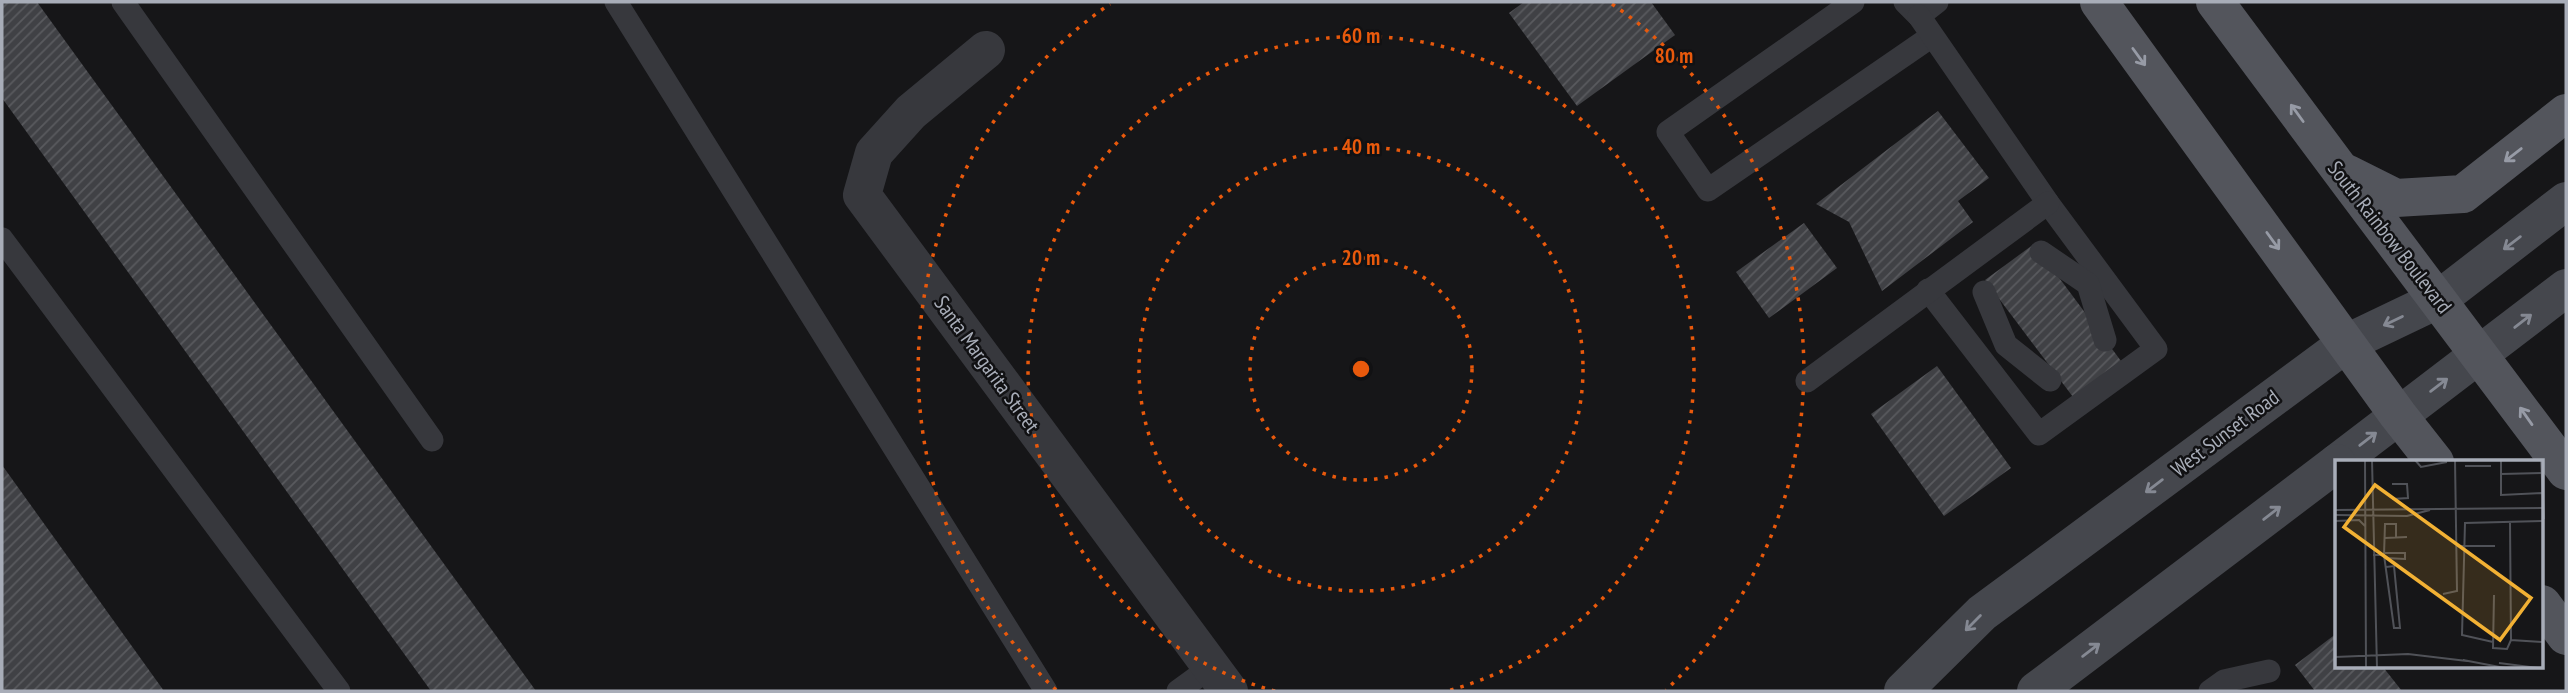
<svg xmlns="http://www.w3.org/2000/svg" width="2568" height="693" viewBox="0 0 2568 693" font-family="'PT Sans Narrow',sans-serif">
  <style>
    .building { fill: url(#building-hatch) }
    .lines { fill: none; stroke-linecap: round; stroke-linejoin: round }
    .lane { stroke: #37383d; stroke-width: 23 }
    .street { stroke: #37383d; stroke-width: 38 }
    .secondary { stroke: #45474d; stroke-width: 38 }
    .primary { stroke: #53555c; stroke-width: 38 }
    .oneway { stroke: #979ba6 }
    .oneway2 { stroke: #858993 }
    .ring { fill: none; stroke: #e8590c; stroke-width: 3.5; stroke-dasharray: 3.5 7 }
    .labels { text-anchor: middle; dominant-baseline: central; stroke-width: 5; stroke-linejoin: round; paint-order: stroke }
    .street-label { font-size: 21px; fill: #a8adb8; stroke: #111113 }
    .inset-road { fill: none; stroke: #505258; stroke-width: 2 }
    .view { fill: #f2b134; fill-opacity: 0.15; stroke: #f2b134; stroke-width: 3.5 }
    .inset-edge { fill: none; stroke: #a8adb8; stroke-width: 3.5 }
    .centre { fill: #e8590c; stroke: #111113; stroke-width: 3.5 }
    .ring-label { font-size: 21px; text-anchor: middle; font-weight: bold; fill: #e8590c; stroke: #111113; stroke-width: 5; stroke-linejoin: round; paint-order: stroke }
  </style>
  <defs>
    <pattern id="building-hatch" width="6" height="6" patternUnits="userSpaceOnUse" patternTransform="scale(1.75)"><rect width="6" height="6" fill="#404145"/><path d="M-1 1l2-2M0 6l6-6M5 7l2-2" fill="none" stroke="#595a5e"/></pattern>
  </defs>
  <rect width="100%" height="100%" fill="#161618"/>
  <g class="building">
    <polygon points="2,2 37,2 536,691 431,691 2,98"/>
    <polygon points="1524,2 1651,2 1675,35 1577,106 1509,13"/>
    <polygon points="1938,111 1989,178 1958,201 1973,222 1882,291 1849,222 1816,204"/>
    <polygon points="1804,223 1837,268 1769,318 1736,272"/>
    <polygon points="2034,244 2121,361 2073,397 1985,280"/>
    <polygon points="1937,366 2011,468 1944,516 1871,414"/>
    <polygon points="2,465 164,691 2,691"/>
    <polygon points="2337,633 2337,667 2383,667 2402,691 2315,691 2295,665"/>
  </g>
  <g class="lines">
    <g class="lane">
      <polyline points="123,2 432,440"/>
      <polyline points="616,2 1046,691"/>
      <polyline points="1853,2 1668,132 1708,190 1932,36"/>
      <polyline points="1905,2 1919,16 1937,2"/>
      <polyline points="1919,16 2048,203 2156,349 2039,434 1928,290"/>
      <polyline points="2,239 339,691"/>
      <polyline points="2041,252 2088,284 2105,340"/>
      <polyline points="1984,292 2006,345 2050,380"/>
      <polyline points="1807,381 2048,203"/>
      <polyline points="1178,691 1211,667"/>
      <polyline points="2210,691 2224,681 2269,671"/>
    </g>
    <polyline class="street" points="986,50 911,112 874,153 862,195 1229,691"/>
    <g class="secondary">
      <polyline points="2338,462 2566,288"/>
      <polyline points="1903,691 1982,613 2347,343 2439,299 2566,201"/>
      <polyline points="2036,691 2337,463"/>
    </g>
    <g class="primary">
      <polyline points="2099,2 2398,415 2435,462"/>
      <path d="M2215,2C2331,159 2449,315 2566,471"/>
      <polyline points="2348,174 2396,198 2463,194 2566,113"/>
      <polyline points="2542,604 2566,636"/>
    </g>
  </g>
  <defs><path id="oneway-shaft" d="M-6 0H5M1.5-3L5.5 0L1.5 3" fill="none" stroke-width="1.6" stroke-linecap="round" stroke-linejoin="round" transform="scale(1.75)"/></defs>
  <g class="oneway">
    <use href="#oneway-shaft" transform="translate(2139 57) rotate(54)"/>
    <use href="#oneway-shaft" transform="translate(2297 113) rotate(-126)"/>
    <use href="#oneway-shaft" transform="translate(2513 155) rotate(142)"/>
    <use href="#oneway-shaft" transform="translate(2273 241) rotate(54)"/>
    <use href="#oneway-shaft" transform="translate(2526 416) rotate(-125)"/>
  </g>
  <g class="oneway2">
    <use href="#oneway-shaft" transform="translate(2512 243) rotate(143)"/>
    <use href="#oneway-shaft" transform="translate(2393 321) rotate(154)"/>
    <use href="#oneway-shaft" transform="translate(2523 321) rotate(-38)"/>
    <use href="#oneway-shaft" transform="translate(2439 385) rotate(-37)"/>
    <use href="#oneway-shaft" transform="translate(2368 439) rotate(-38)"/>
    <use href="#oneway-shaft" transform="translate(2154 486) rotate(143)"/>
    <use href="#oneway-shaft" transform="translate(2272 513) rotate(-38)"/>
    <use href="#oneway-shaft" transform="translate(1973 623) rotate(135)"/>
    <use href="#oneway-shaft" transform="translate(2091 650) rotate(-37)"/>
  </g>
  <g class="ring">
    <circle cx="1361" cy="369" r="111"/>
    <circle cx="1361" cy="369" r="222"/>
    <path d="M1275 691A333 333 0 1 1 1447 691"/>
    <path d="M1056 690A443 443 0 0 1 1110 4M1612 4A443 443 0 0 1 1666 690"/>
  </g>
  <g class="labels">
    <g class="street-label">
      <text transform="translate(2390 237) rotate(52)">South Rainbow Boulevard</text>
      <text transform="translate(987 364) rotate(54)">Santa Margarita Street</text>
      <text transform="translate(2225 433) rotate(-37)">West Sunset Road</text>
    </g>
  </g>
  <g transform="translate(2335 460)">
    <rect width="208" height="208" fill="#161618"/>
    <path class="inset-road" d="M30,0L31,208M37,0L42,208M80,0L86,7L112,2M166,0V35L209,33M206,0L209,59M130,6H156M166,14L208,13M57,24H72L73,38L57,39M0,50L209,48M0,55L72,56L95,50M0,61L24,60L30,66M175,61L176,180L209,182M50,78L72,77M121,86H160M50,93H70V99L50,98M38,95H49L59,168H65L59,106L51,107M49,95L50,64H61V78M108,134L122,131L120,0M159,135L158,188L172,189L176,180M158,182L127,175L130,63L209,61M0,197L73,194L132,201M128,200L170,208M164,203L203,208"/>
    <path class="view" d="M40,25L196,138L165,180L9,67Z"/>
    <rect width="208" height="208" class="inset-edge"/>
  </g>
  <circle cx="1361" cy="369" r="10" class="centre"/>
  <g class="ring-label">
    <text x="1361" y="43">60 m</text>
    <text x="1674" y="63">80 m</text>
    <text x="1361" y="154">40 m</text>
    <text x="1361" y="265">20 m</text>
  </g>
  <rect width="2568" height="693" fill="none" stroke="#a8adb8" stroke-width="7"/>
</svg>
